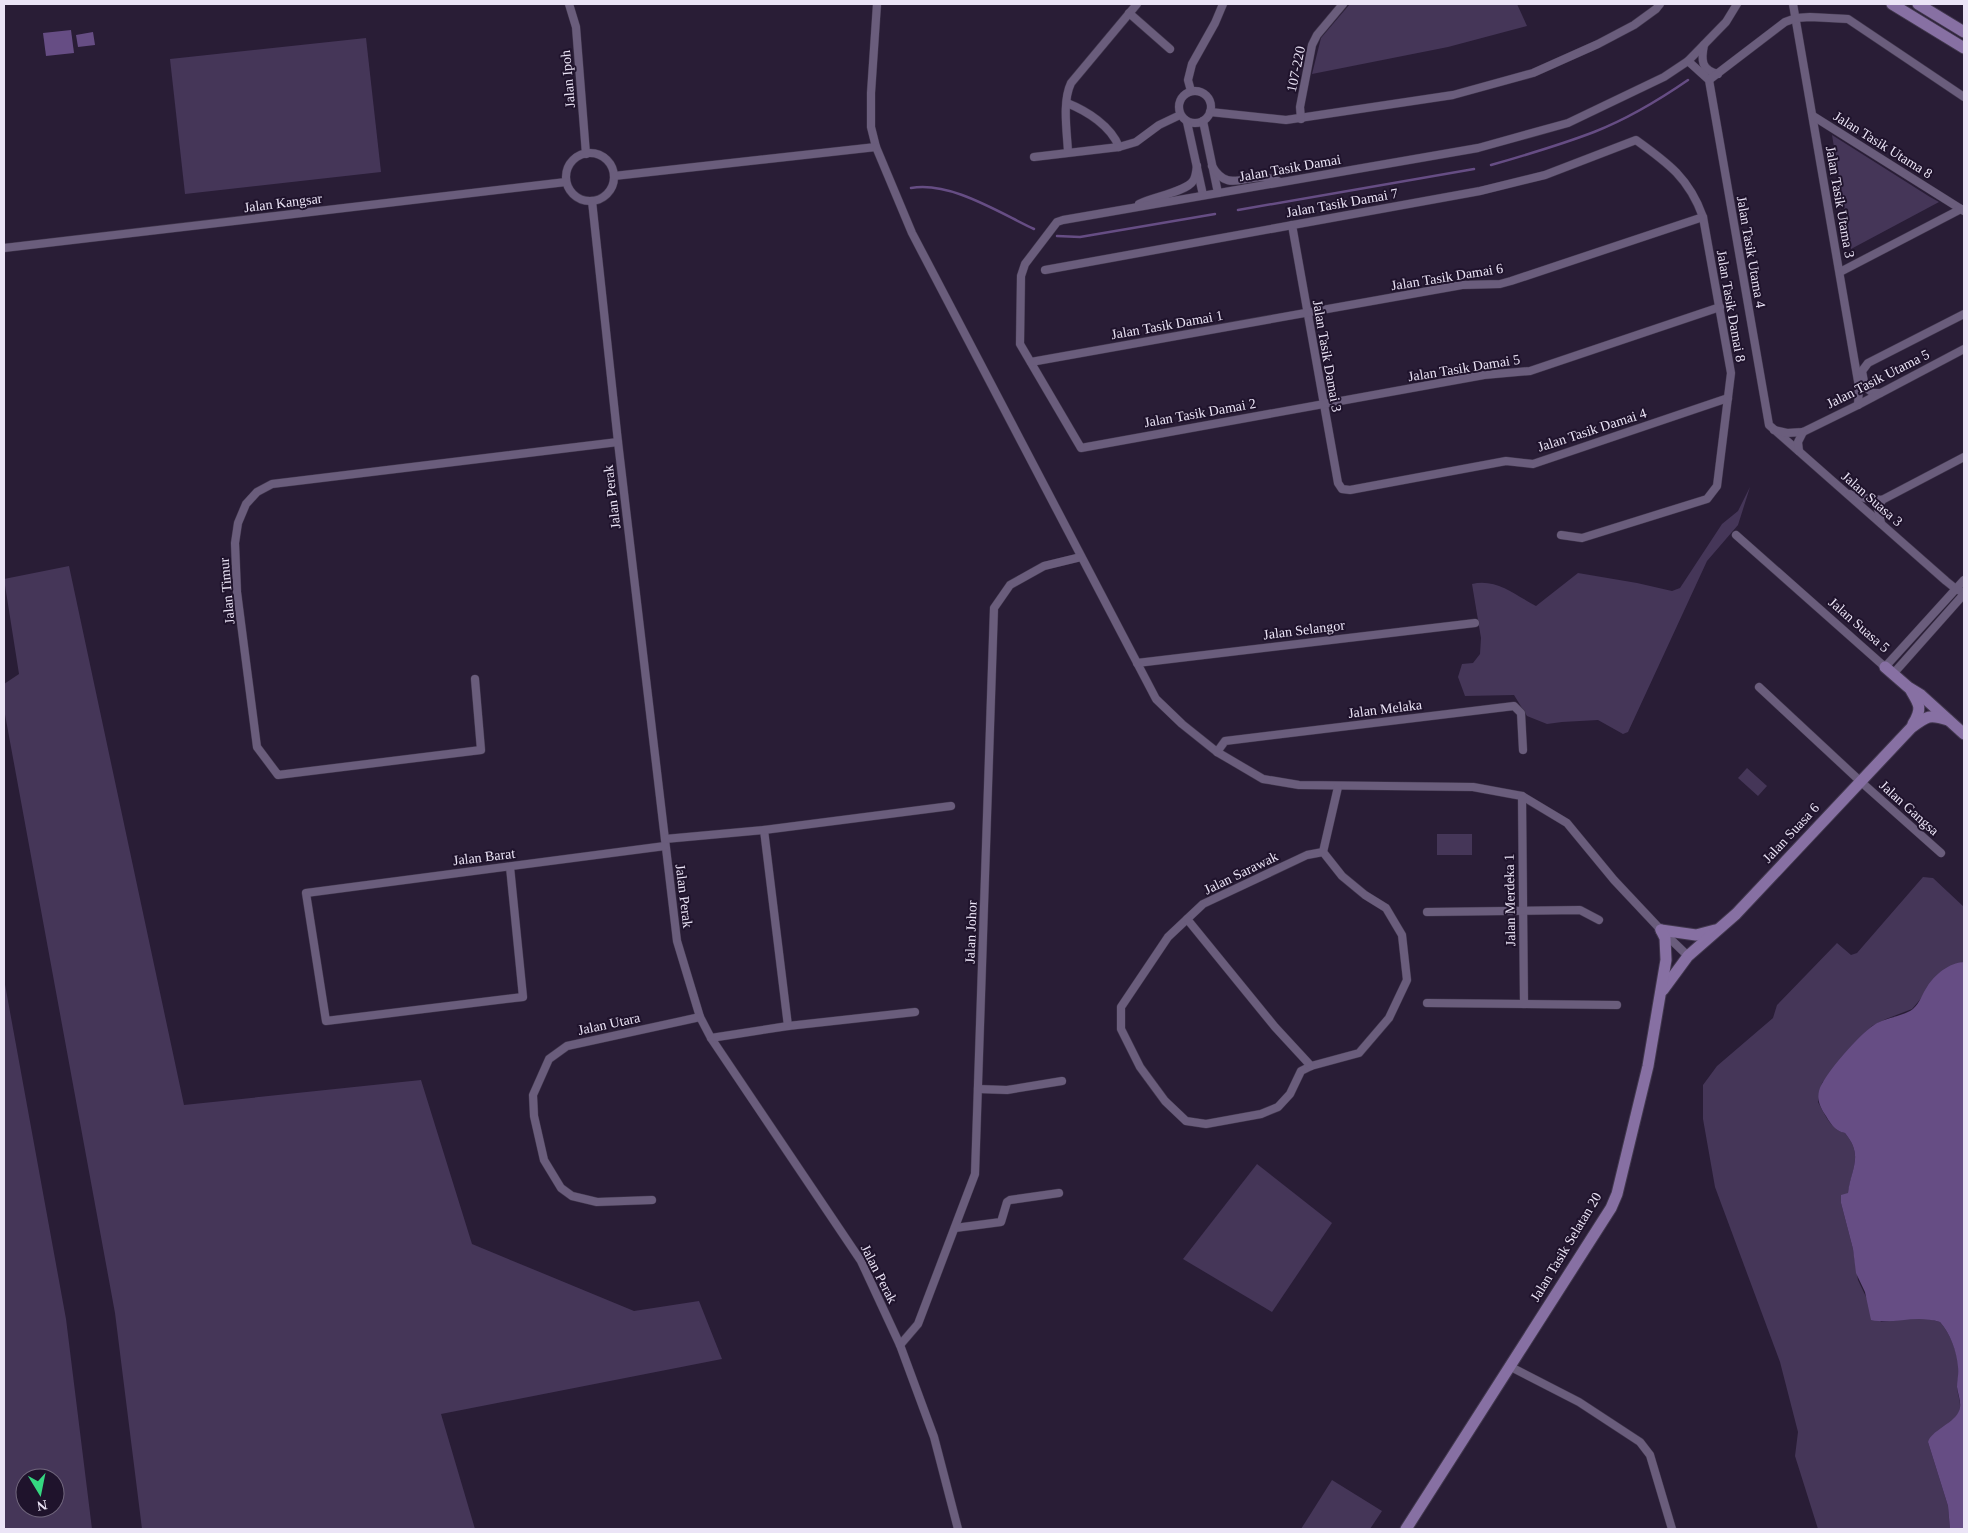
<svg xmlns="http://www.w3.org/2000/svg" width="1968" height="1533" viewBox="0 0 1968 1533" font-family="Georgia,serif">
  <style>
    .green { fill: #453658; fill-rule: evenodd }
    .water { fill: #664d84 }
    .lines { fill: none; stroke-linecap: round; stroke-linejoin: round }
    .stream { stroke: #664d84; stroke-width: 2.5 }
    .street-casing { stroke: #41374d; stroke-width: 9 }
    .secondary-casing { stroke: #41374d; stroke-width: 13 }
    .street { stroke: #6a5d7c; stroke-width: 8 }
    .secondary { stroke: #8770a3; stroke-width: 11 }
    .labels { text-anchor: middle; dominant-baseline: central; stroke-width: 4; stroke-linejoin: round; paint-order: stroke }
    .street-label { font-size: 14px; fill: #ebe4f6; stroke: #1f132c }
  </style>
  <rect width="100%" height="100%" fill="#291d36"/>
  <g class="green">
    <polygon points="1350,4 1517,4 1527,26 1448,47 1312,74 1321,38"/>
    <polygon points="366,38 381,172 185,194 170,59"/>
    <polygon points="1832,135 1930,197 1939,202 1851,249"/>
    <path d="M1750,487L1738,525L1707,561L1628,732L1623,734L1598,720L1562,722L1547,724L1527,716L1514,695L1465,696L1458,677L1462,664L1473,663L1480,654L1481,638L1472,584C1496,578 1515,595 1536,606L1578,573L1637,583L1672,591L1680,588L1722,524L1738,511Z"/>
    <polygon points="69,566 184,1105 421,1080 472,1244 634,1311 699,1301 722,1359 441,1414 475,1529 142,1529 115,1313 4,709 4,684 19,674 4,579"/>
    <polygon points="1747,768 1767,786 1758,796 1738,778"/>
    <rect x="1437" y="834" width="35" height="21"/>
    <path d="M1923,877L1933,878L1964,907V962H1962L1923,996L1912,1009L1886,1019L1872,1026L1852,1045L1822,1083L1818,1102C1824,1113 1831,1130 1845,1133C1864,1156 1851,1168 1848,1194L1846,1195L1841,1203L1853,1249L1858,1280L1867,1299L1881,1322L1921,1317L1940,1322C1950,1333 1958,1353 1959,1369C1959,1375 1957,1382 1957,1388C1958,1396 1962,1405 1959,1412C1953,1425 1935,1429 1928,1442L1948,1506L1950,1529H1818L1795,1456L1798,1432L1780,1362L1715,1187L1703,1119V1085L1717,1066L1773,1018L1777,1005L1837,943L1851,955L1857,953Z"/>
    <path d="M4,979L66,1319L92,1529H4ZM25,1478H55V1508H25Z"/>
    <polygon points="1257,1164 1332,1223 1272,1312 1183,1259"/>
    <polygon points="1332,1480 1382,1511 1370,1529 1301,1529"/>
  </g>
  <g class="water">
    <polygon points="71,30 74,53 46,56 43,33"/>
    <polygon points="93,32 95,45 78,47 76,35"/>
    <path d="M1964,962V1529H1950L1948,1506L1928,1442C1931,1431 1952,1424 1958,1413C1963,1405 1958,1395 1957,1387C1957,1380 1959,1374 1958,1367C1957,1352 1950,1333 1940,1322C1914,1314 1895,1325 1871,1320L1865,1292L1856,1273L1853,1249L1841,1203V1195L1848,1193C1851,1168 1864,1156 1845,1133C1834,1131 1830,1122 1824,1113C1820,1106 1817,1100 1819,1091C1823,1075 1860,1034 1874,1025C1886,1017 1902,1017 1913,1009C1920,1003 1922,994 1927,987C1935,974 1949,963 1964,962Z"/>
  </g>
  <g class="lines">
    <g class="stream">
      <path d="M1491,165C1526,155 1560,145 1594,132C1627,119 1659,100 1688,80"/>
      <path d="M911,188C950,181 998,212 1034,229"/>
      <polyline points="1238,210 1474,169"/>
      <polyline points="1057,236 1080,237 1215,214"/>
    </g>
    <g class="street-casing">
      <g id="street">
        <polyline points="569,4 576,27 586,154"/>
        <polyline points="877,4 871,93 871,127 876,147 912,233 1156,699 1182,724 1217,752 1263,779 1299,785 1473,787 1522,796 1567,823 1614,880 1661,930 1688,956"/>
        <polyline points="1793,4 1859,387 1858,405"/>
        <polyline points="1129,13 1170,49"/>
        <path d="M1704,45C1701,60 1701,70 1718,74"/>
        <polyline points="1688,61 1709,80 1769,425 1946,581 1956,589 1964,593"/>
        <polyline points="1709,80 1785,22 1796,18 1810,17 1848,19 1964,97"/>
        <circle cx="1195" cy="107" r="16"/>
        <polyline points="1191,91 1188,80 1192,64 1215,23 1223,4"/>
        <path d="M1067,103C1087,111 1111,126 1119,147"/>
        <polyline points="1210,112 1286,120 1453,95 1533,73 1598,44 1634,25 1656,9 1660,4"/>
        <polyline points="1813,116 1964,211"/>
        <polyline points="1301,119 1300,107 1312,45 1317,35 1343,4"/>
        <polyline points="1203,121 1218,193"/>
        <polyline points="1187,122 1203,195"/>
        <path d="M1068,152C1067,131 1062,102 1071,83L1137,4"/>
        <circle cx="590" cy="177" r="24"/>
        <polyline points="1034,157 1119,147 1136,142 1159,125 1180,115"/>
        <path d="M1212,166C1226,190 1240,178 1262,177C1267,177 1273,179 1278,181"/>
        <polyline points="614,176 876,147"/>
        <polyline points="592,201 618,442 677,941 700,1017 711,1038 861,1261 900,1345 934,1437 958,1529"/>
        <path d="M1139,204C1152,197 1186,192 1193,181C1196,177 1196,171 1197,166"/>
        <polyline points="1292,225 1338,483 1342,489 1350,490 1506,461 1533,464 1728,398"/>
        <polyline points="4,248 566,182"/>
        <path d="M1045,270L1480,191L1545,175L1636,140C1668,163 1689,178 1703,217L1731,373L1717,486L1707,499L1582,538L1561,535"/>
        <polyline points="1840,272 1961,209"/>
        <polyline points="1720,307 1530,371 1484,375 1081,448 1020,344 1021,276 1025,264 1057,222 1063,220 1478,148 1568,123 1664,77 1688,61 1726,22 1737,4"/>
        <polyline points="1031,362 1462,285 1500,284 1511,281 1703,217"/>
        <polyline points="1880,393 1873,393 1865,387 1862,371 1868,363 1964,314"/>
        <polyline points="1774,430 1787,433 1803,432 1858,405 1964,349"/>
        <polyline points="1799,451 1798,442 1803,432"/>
        <polyline points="1850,494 1864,498 1882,500 1964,457"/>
        <polyline points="1881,523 1878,509 1882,500"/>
        <polyline points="1736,535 1885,667 1964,580"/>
        <polyline points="1137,663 1475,623"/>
        <polyline points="1893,674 1964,594"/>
        <polyline points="475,679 481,750 278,775 257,747 237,592 235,543 238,523 246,504 257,492 272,484 618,442"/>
        <polyline points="1759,687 1860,781 1941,853"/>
        <polyline points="1217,752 1225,741 1514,706 1521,713 1523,750"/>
        <polyline points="1522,796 1524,1004"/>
        <polyline points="764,830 788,1026"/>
        <polyline points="665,839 764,830 951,806"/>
        <polyline points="1323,852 1342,876 1365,895 1386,908 1402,935 1407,980 1389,1018 1359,1053 1311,1066 1301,1071 1290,1094 1278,1107 1261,1114 1206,1124 1186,1121 1165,1101 1140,1067 1121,1029 1121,1007 1168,937 1203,904 1307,855 1323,852 1338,787"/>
        <polyline points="510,867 523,997 326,1021 306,893 665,846"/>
        <polyline points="1427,912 1580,910 1599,920"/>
        <polyline points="1187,919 1275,1027 1311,1066"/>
        <polyline points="1427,1003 1617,1005"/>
        <polyline points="711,1038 788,1026 915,1012"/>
        <polyline points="978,1089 1007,1090 1062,1081"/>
        <polyline points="652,1200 597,1202 572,1196 561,1188 544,1160 534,1116 533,1095 549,1059 567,1046 700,1017"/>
        <polyline points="955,1228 1001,1222 1007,1202 1010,1200 1059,1193"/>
        <polyline points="900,1345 918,1324 975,1174 994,608 1010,585 1044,566 1081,557"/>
        <polyline points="1509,1366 1579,1402 1640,1442 1650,1455 1672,1529"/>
      </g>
    </g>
    <g class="secondary-casing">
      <g id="secondary">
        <polyline points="1892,4 1964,48"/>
        <polyline points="1918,4 1964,32"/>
        <polyline points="1885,667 1908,687 1921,695 1964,734"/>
        <path d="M1910,689C1919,704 1923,708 1913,724"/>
        <polyline points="1661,930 1696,935 1715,930"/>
        <path d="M1663,990L1688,956L1736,914L1911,728C1927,716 1929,714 1948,720"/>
        <polyline points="1406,1529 1611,1208 1617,1194 1648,1066 1666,960 1665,938 1661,930"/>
      </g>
    </g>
    <use href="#street" class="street"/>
    <use href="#secondary" class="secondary"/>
  </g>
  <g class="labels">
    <g class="street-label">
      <text transform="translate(1296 69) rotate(-78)">107-220</text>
      <text transform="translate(568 79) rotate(-95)">Jalan Ipoh</text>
      <text transform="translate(1883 145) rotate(32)">Jalan Tasik Utama 8</text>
      <text transform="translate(1290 168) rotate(-10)">Jalan Tasik Damai</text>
      <text transform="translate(1840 202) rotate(80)">Jalan Tasik Utama 3</text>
      <text transform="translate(283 203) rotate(-7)">Jalan Kangsar</text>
      <text transform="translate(1342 203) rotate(-10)">Jalan Tasik Damai 7</text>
      <text transform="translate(1751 252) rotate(80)">Jalan Tasik Utama 4</text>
      <text transform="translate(1447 277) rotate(-9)">Jalan Tasik Damai 6</text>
      <text transform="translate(1731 306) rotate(80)">Jalan Tasik Damai 8</text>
      <text transform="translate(1167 325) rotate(-10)">Jalan Tasik Damai 1</text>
      <text transform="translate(1327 356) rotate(80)">Jalan Tasik Damai 3</text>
      <text transform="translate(1464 368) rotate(-9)">Jalan Tasik Damai 5</text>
      <text transform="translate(1878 379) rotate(-27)">Jalan Tasik Utama 5</text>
      <text transform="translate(1200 413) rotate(-10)">Jalan Tasik Damai 2</text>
      <text transform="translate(1592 430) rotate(-18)">Jalan Tasik Damai 4</text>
      <text transform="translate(612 497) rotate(-97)">Jalan Perak</text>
      <text transform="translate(1872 499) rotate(41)">Jalan Suasa 3</text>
      <text transform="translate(227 591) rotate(-95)">Jalan Timur</text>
      <text transform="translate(1859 625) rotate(41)">Jalan Suasa 5</text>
      <text transform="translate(1304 630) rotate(-7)">Jalan Selangor</text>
      <text transform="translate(1385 709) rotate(-7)">Jalan Melaka</text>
      <text transform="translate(1909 808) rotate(42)">Jalan Gangsa</text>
      <text transform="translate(1791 833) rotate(-47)">Jalan Suasa 6</text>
      <text transform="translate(484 857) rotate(-7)">Jalan Barat</text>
      <text transform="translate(1241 873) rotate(-26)">Jalan Sarawak</text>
      <text transform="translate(684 896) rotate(83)">Jalan Perak</text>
      <text transform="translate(1510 900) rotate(-91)">Jalan Merdeka 1</text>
      <text transform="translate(971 932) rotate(-88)">Jalan Johor</text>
      <text transform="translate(609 1024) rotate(-12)">Jalan Utara</text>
      <text transform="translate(1566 1247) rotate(-59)">Jalan Tasik Selatan 20</text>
      <text transform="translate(879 1274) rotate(63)">Jalan Perak</text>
    </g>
  </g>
  <rect width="1968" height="1533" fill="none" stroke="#ebe4f6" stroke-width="10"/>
  <g transform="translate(40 1493) rotate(170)"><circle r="24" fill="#1f132c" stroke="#71677d"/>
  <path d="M0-4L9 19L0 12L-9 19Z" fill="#35d881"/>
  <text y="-8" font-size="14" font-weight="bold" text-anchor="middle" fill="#ebe4f6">N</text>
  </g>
</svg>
